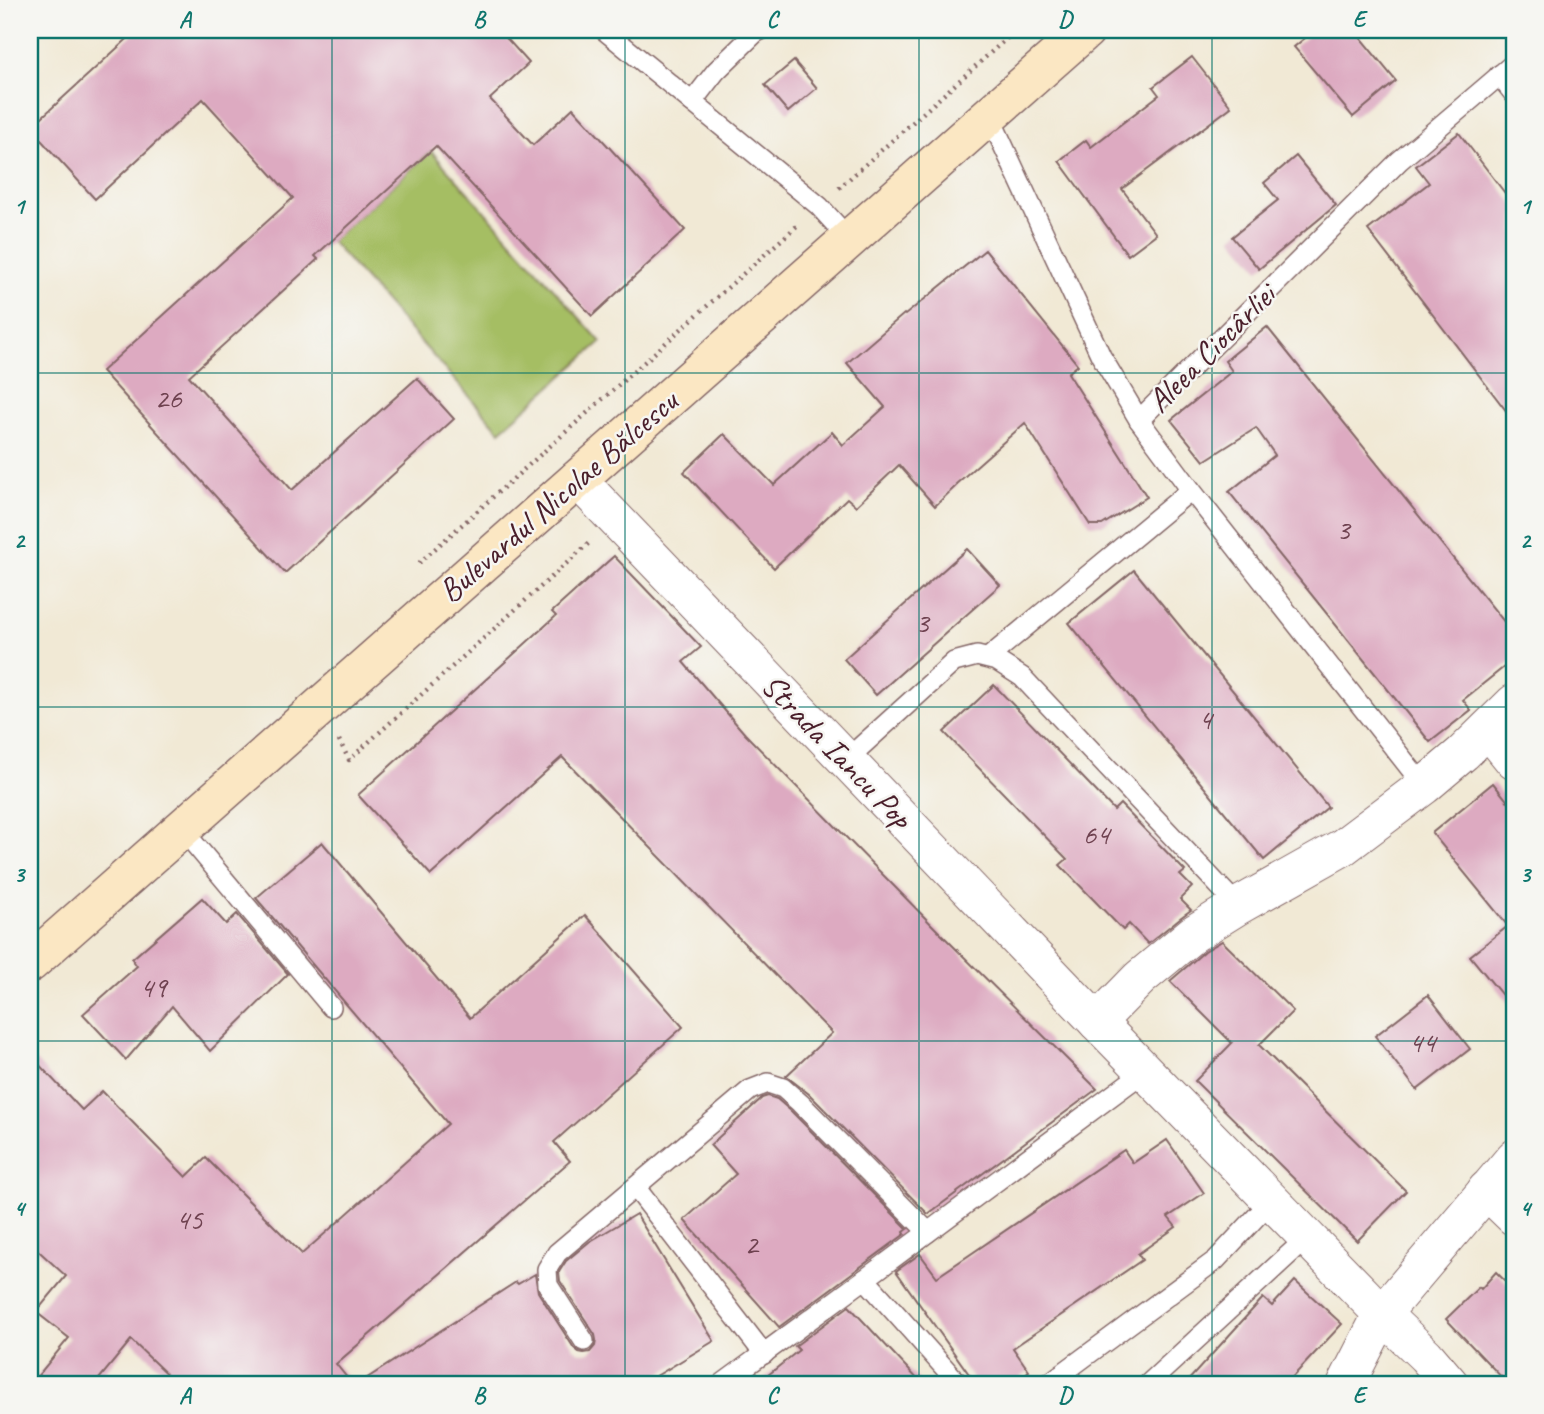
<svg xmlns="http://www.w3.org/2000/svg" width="1544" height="1414" viewBox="0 0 1544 1414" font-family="Caveat,sans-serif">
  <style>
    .pitch { fill: #a5be64; stroke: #786e48; stroke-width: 2 }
    .building { fill: #ddaac1 }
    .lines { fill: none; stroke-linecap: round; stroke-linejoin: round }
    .lane-casing { stroke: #846666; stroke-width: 22 }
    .street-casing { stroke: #846666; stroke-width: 39 }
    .secondary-casing { stroke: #846666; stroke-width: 41 }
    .path { stroke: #846666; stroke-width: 4.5; stroke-dasharray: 2 5; stroke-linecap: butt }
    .lane { stroke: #fff; stroke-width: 19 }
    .street { stroke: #fff; stroke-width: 37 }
    .secondary { stroke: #fbe7c3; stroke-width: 38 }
    .grid { fill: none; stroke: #0f766e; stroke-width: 2; stroke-opacity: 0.55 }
    .labels { text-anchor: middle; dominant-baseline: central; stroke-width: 5; stroke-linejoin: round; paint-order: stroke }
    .number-label { font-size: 30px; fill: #6f4250 }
    .street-label { font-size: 33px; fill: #4a1f2b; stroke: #f6f6f2 }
    .neatline { fill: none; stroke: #0f766e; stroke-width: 2.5 }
    .grid-label { font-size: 23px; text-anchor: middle; font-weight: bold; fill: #0f766e }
  </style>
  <rect width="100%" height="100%" fill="#f6f6f2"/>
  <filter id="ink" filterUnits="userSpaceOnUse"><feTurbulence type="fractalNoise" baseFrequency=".0143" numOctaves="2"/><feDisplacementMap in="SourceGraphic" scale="14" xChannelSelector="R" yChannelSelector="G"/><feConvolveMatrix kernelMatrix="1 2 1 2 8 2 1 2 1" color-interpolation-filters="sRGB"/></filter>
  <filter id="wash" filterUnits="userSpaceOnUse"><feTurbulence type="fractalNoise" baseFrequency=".00686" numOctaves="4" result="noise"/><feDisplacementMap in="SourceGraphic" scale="28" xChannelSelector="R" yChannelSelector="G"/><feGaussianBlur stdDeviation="1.57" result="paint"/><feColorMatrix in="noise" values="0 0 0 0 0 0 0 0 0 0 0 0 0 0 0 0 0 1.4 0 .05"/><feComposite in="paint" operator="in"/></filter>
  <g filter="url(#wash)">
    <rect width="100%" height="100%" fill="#f1e9d5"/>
    <polygon class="pitch" points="431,151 601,342 500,431 331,241"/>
    <g id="blocks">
      <g class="building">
        <polygon points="137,30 499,30 529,63 490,99 533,145 573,108 685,230 592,316 436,146 315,256 318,259 189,376 292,490 417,378 454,419 285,573 102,371 293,198 203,99 95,199 30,128"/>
        <polygon points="1315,30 1354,30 1396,81 1353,117 1294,47"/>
        <polygon points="1192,57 1231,107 1122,189 1156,234 1128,255 1059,161 1086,140 1091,147 1159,95 1153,87"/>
        <polygon points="794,61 817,88 788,112 765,85"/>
        <polygon points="1459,133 1514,205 1514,421 1368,230 1429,183 1416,166"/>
        <polygon points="1296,156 1336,205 1259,269 1232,237 1278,200 1264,183"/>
        <polygon points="985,250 1078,365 1068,373 1147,497 1102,525 1090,525 1025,423 956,484 957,485 935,506 899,465 856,506 847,498 774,568 684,472 724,434 774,485 832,432 843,445 885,407 847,363 904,314 905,315"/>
        <polygon points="1267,327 1514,634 1514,659 1463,700 1471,710 1430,742 1229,492 1275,455 1256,428 1204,461 1171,420 1232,371 1225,361"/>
        <polygon points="967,549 1000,585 876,695 844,659"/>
        <polygon points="614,556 701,647 683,662 745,734 937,930 1097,1089 928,1214 809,1094 786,1076 832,1033 562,757 431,875 358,795 556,616 552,612"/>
        <polygon points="1134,570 1328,807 1264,860 1069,623"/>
        <polygon points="994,685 1114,810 1120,804 1185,871 1180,875 1192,887 1180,899 1191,910 1180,918 1148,944 1129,924 1123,930 1060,865 1067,859 944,732"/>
        <polygon points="1493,783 1514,809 1514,1010 1470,956 1508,926 1432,833"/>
        <polygon points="322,842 470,1018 585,915 683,1027 554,1142 570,1161 336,1364 352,1384 177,1384 131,1340 95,1384 31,1384 69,1338 36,1312 66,1276 30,1243 30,1055 82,1110 102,1091 186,1177 206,1158 302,1254 448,1124 256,898"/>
        <polygon points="202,898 226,924 237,914 288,974 210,1051 172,1006 126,1060 83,1014 137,966 132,959"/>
        <polygon points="1222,941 1293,1011 1259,1045 1406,1191 1357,1241 1195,1081 1232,1043 1170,981 1205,951"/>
        <polygon points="1428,995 1470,1049 1417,1090 1375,1036"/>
        <polygon points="768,1096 777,1099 792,1112 908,1229 904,1232 905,1234 779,1327 684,1220 736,1174 710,1145 762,1098"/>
        <polygon points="1167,1140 1204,1193 1168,1217 1176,1227 1138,1254 1142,1260 1013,1348 1029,1371 1012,1384 976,1384 896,1271 920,1254 937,1277 1124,1150 1133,1163"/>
        <polygon points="636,1214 714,1341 643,1384 358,1384 516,1282 518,1284 535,1274 538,1292 574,1348 579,1352 584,1353 590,1352 595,1346 596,1340 595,1335 560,1281 559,1272 566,1261 589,1242"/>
        <polygon points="1496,1272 1514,1290 1514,1384 1508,1384 1446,1319 1479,1287 1481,1289"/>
        <polygon points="1295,1281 1342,1324 1286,1384 1185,1384 1263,1298 1272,1306"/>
        <polygon points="849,1306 922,1384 757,1384 799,1350 795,1346"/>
      </g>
    </g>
  </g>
  <g filter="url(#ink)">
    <use href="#blocks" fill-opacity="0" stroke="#846666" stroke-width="2"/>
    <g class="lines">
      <g class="lane-casing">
        <g id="lane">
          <polyline points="604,30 819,206 849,239"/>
          <polyline points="1499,75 1514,94"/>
          <polyline points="692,102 716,71 755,33 761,30"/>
          <polyline points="989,115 1101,356 1139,420 1191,490 1424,786"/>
          <polyline points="1139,420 1399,161 1514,63"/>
          <polyline points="988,658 1191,490"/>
          <polyline points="846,760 954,662 977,656 997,661 1022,677 1238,906"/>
          <polyline points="182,829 331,1007"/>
          <polyline points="636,1188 764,1354"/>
          <polyline points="865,1279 1145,1071"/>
          <polyline points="584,1341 548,1285 547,1269 557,1253 750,1090 768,1083 783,1088 800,1103 928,1232"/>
          <polyline points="722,1384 865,1279 959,1384"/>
          <polyline points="1048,1384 1216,1260 1272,1200"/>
          <polyline points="1148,1384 1308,1237"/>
        </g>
      </g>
      <g class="street-casing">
        <g id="street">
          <polyline points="577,479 1097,1022 1382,1314 1426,1356 1450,1384"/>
          <polyline points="1488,729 1514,761"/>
          <polyline points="1097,1022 1140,978 1193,934 1238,906 1343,847 1424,786 1463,753 1514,703"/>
          <polyline points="1486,1190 1514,1217"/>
          <polyline points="1346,1384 1382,1314 1514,1158"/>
        </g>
      </g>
      <g class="secondary-casing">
        <polyline id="secondary" points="30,963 1086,30"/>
      </g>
      <g class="path">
        <polyline points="839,188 1016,30"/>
        <polyline points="419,563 799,224"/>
        <polyline points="339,740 349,760 589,543"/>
      </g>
      <use href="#lane" class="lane"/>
      <use href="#street" class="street"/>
      <use href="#secondary" class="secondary"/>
    </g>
  </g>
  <path class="grid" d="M332,30V1384M625,30V1384M919,30V1384M1212,30V1384M30,373H1514M30,707H1514M30,1041H1514"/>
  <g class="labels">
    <g class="number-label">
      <text x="168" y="398">26</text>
      <text x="1343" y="529">3</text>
      <text x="922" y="622">3</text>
      <text x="1205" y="719">4</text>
      <text x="1096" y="834">64</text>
      <text x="153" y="987">49</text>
      <text x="1422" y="1042">44</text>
      <text x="189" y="1219">45</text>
      <text x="751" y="1244">2</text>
    </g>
    <g class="street-label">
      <text transform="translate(1211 348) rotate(-45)">Aleea Ciocârliei</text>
      <text transform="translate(558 496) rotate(-41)">Bulevardul Nicolae Bălcescu</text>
      <text transform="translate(837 751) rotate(46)">Strada Iancu Pop</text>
    </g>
  </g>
  <rect width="1544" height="1414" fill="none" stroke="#f6f6f2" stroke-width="77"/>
  <rect x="38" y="38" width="1468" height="1338" class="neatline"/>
  <g class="grid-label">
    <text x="185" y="27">A</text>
    <text x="479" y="27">B</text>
    <text x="772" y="27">C</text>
    <text x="1065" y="27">D</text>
    <text x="1359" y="27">E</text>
    <text x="19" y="214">1</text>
    <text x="1525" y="214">1</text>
    <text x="19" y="548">2</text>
    <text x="1525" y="548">2</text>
    <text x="19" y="882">3</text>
    <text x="1525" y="882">3</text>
    <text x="19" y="1216">4</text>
    <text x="1525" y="1216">4</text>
    <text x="185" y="1403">A</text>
    <text x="479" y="1403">B</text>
    <text x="772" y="1403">C</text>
    <text x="1065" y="1403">D</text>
    <text x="1359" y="1403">E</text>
  </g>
</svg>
